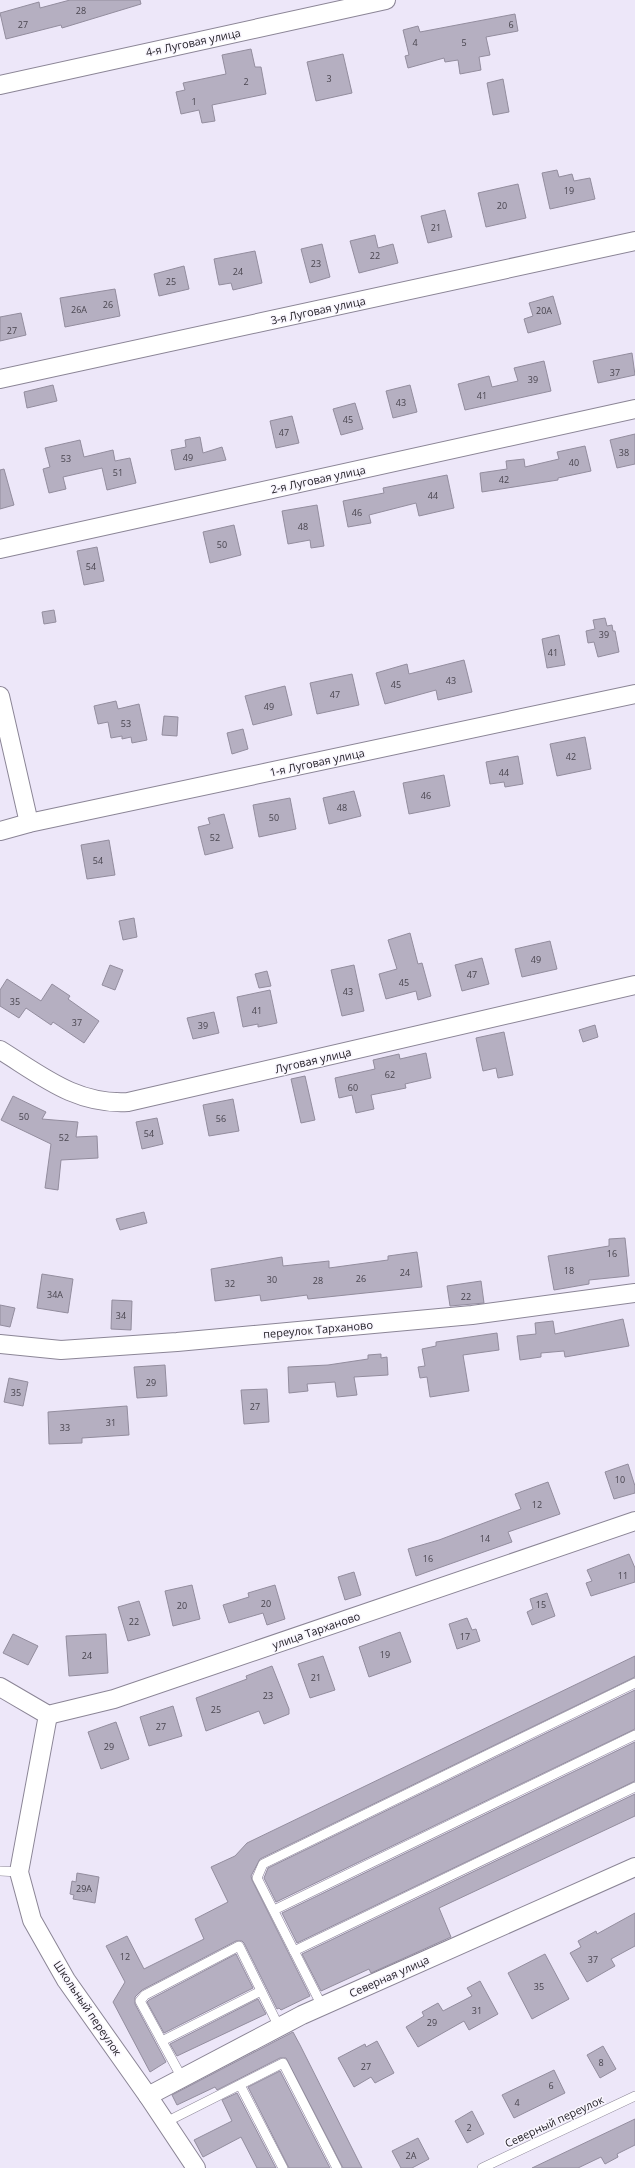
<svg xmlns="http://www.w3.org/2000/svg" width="635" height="2168" viewBox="0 0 635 2168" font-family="'Open Sans',sans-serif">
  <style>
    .building { fill: #b5afc1; stroke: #938d9e }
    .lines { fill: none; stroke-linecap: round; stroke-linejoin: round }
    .lane-casing { stroke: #8b8596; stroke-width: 10 }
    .street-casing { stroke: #8b8596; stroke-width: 20 }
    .lane { stroke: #fff; stroke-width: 9 }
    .street { stroke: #fff; stroke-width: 18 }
    .labels { text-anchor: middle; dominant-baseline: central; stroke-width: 3; stroke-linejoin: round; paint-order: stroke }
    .number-label { font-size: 9px; fill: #49454f }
    .street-label { font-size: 11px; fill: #252229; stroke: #f9f6fe }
  </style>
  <rect width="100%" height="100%" fill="#ede7f9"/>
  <g class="building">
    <polygon points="70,0 140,0 141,4 62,28 61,25 6,39 0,13 39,2 40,8"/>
    <polygon points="515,14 518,31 486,37 490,55 479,57 481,70 460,74 458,60 445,62 444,58 408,68 405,56 409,55 403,30 418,26 420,32"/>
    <polygon points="251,49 255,67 261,67 266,94 212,105 215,121 202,123 199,110 181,114 176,92 185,90 183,83 226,74 222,55"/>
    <polygon points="343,54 352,93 316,101 307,62"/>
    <polygon points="503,79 509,112 493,115 487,83"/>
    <polygon points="557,170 559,177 572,174 574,181 590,178 595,199 550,209 542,173"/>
    <polygon points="518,184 526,218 486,227 478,193"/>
    <polygon points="445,210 452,237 428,243 421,216"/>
    <polygon points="375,235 378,248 393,244 398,263 359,273 350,241"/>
    <polygon points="322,244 330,277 310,283 301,249"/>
    <polygon points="255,251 262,283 233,290 231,283 219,285 214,259"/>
    <polygon points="184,266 189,289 159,296 154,274"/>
    <polygon points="115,289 120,316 65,327 60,298"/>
    <polygon points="553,296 561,324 528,333 524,319 533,316 529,303"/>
    <polygon points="21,313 26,335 0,341 0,317"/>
    <polygon points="632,353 635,375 598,383 593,361"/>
    <polygon points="544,361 551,391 465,410 458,384 489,376 492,387 518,381 514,368"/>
    <polygon points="53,385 57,401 27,408 24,392"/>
    <polygon points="410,385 417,412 393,418 386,391"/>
    <polygon points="355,403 363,429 341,435 333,409"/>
    <polygon points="292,416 299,443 276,448 270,421"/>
    <polygon points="635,434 635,464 617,468 610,440"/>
    <polygon points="200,437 203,453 222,447 226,460 175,470 171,450 186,447 185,440"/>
    <polygon points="80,440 84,457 113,450 115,461 130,458 136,483 107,490 102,468 63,477 66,489 49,493 43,469 50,467 45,448"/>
    <polygon points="585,446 591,471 558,478 558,480 482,492 480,473 507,469 506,461 524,459 525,467 559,459 557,452"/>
    <polygon points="4,469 14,505 0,509 0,470"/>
    <polygon points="447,475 454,508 419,516 416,503 369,515 371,523 348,527 343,501 384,493 383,488"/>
    <polygon points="317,505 324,546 311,548 310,540 288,544 282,511"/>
    <polygon points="234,525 241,555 210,563 203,532"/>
    <polygon points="97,547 104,581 84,585 77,551"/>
    <polygon points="54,610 56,622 44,624 42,612"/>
    <polygon points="605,618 607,626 612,625 613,631 615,631 619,652 598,657 594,642 588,643 586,631 595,629 593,620"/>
    <polygon points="559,635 565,665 547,668 542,639"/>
    <polygon points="464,660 472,692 438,700 436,690 385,704 376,673 407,664 409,674"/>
    <polygon points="352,674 359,705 317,714 310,683"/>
    <polygon points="285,686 292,715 253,725 245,696"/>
    <polygon points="116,701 118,709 139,704 147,740 132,743 131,737 122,739 122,736 111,738 108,722 98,724 94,706"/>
    <polygon points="164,716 178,717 177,736 162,735"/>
    <polygon points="243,729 248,749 232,754 227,733"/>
    <polygon points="585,737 591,769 557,776 550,744"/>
    <polygon points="518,756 523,784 505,787 504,782 490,784 486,762"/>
    <polygon points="444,775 450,806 409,814 403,783"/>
    <polygon points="354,791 361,816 329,824 323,798"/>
    <polygon points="290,798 296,829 259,837 253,805"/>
    <polygon points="224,814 233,848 205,855 198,827 210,824 208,818"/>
    <polygon points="109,840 115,875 87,879 81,845"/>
    <polygon points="134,918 137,937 123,940 119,921"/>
    <polygon points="410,933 418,964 422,963 431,996 418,1000 416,991 386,999 379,974 397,969 388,940"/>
    <polygon points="550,941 557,969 522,977 515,949"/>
    <polygon points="482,958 489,984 462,991 455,965"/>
    <polygon points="110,965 123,970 115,990 102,985"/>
    <polygon points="354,965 364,1011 342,1016 331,970"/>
    <polygon points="267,971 271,986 259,988 255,974"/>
    <polygon points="7,979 41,1001 52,984 70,996 68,999 99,1021 84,1043 53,1022 51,1025 26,1008 19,1018 0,1006 0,990"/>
    <polygon points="270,990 277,1023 258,1027 258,1024 243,1027 237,997"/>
    <polygon points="214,1012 219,1033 193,1039 187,1018"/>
    <polygon points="595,1025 598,1037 583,1042 579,1030"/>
    <polygon points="504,1032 513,1075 498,1078 496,1068 483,1071 476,1038"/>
    <polygon points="426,1053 431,1078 405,1084 406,1088 371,1095 374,1109 356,1113 352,1095 339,1098 335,1078 375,1069 373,1060 399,1054 400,1059"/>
    <polygon points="305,1076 315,1120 301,1123 291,1079"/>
    <polygon points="13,1096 46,1112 42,1119 78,1122 76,1137 97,1136 98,1158 61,1160 58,1190 45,1188 51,1144 1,1120"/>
    <polygon points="233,1099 239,1131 209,1136 203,1105"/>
    <polygon points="157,1118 163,1144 142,1149 136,1122"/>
    <polygon points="144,1212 147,1223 120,1230 116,1219"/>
    <polygon points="625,1238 629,1276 589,1280 589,1284 554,1290 548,1256 609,1246 609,1239"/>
    <polygon points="417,1252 422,1287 308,1299 307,1295 261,1301 260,1295 215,1301 211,1269 282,1257 283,1266 329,1261 329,1268 388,1260 388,1256"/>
    <polygon points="42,1274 73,1279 68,1313 37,1308"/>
    <polygon points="481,1281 484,1303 450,1306 447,1286"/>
    <polygon points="112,1300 132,1301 131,1330 111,1329"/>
    <polygon points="0,1305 15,1308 10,1327 0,1325"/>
    <polygon points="623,1319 629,1346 565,1357 564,1351 541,1353 541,1357 520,1360 517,1336 536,1334 535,1323 553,1321 555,1334"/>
    <polygon points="497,1333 499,1350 463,1355 469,1391 430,1397 427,1377 420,1378 418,1367 425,1366 422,1349 436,1346 436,1342"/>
    <polygon points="381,1354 381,1358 387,1357 388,1375 354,1377 357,1395 337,1397 335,1382 307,1384 308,1391 289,1393 288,1367 328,1365 368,1359 368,1355"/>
    <polygon points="165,1365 167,1396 137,1398 134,1367"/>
    <polygon points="9,1378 28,1382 23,1406 4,1402"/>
    <polygon points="267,1389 269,1422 244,1424 241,1390"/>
    <polygon points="127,1406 129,1435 82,1438 82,1443 49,1444 48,1412"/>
    <polygon points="628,1464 635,1486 635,1493 614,1499 605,1472"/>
    <polygon points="548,1482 560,1514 508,1532 512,1542 416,1576 408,1549 439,1540 521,1509 515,1494"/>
    <polygon points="629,1554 635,1568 635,1582 591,1596 586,1583 592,1581 587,1570"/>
    <polygon points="354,1572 361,1595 345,1600 338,1577"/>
    <polygon points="192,1585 200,1619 173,1626 165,1591"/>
    <polygon points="275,1585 285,1619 267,1625 263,1613 229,1623 223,1605 249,1597 248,1593"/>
    <polygon points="547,1593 555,1616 532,1625 527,1612 533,1609 530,1599"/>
    <polygon points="139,1601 150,1635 128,1641 118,1607"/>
    <polygon points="467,1618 472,1630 476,1629 480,1641 457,1649 449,1624"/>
    <polygon points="400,1632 411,1662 369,1677 359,1647"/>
    <polygon points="13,1634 38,1646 28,1665 3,1653"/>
    <polygon points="106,1634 108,1673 69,1676 66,1636"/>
    <polygon points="323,1656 335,1690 310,1698 298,1664"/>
    <polygon points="635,1656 635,1677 260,1859 251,1876 252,1880 310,1996 281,2010 279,2008 277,2009 244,1943 242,1941 236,1941 142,1990 135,1997 135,2004 166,2062 150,2072 113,2002 125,1982 106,1946 127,1936 144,1969 204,1939 195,1919 228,1902 211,1867 235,1856 247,1843"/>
    <polygon points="272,1666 289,1709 289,1714 264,1724 259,1711 206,1731 196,1698 247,1679 246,1676"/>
    <polygon points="635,1690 635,1729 276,1902 264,1878 268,1868"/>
    <polygon points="173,1706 182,1736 149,1746 140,1717"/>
    <polygon points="116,1722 129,1759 101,1769 88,1732"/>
    <polygon points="635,1742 635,1781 297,1943 282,1913"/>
    <polygon points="635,1794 635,1816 439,1908 451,1937 371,1973 369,1969 321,1991 302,1954"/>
    <polygon points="77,1873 99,1877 95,1903 73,1899 74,1895 70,1894 72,1881 76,1882"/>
    <polygon points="635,1913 635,1946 611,1959 615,1966 587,1982 570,1953 581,1947 578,1941 596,1931 597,1934"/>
    <polygon points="236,1954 253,1988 164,2033 147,2002 149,2000"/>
    <polygon points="545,1954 569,1999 532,2019 508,1973"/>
    <polygon points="480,1981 498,2014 469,2030 464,2021 418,2047 406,2027 424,2016 422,2012 438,2003 443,2011 472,1996 467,1988"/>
    <polygon points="258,1999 266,2014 177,2056 170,2044"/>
    <polygon points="293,2032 300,2045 362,2168 343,2168 286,2058 280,2058 217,2090 215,2087 177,2105 172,2095"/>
    <polygon points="377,2041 394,2073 375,2083 371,2077 354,2087 338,2058 365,2044 366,2047"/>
    <polygon points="603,2046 616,2069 600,2078 587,2055"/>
    <polygon points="554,2070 565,2093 514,2118 502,2095"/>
    <polygon points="280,2071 330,2168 289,2168 248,2087"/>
    <polygon points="237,2093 276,2168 257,2168 241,2137 203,2157 194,2140 232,2121 222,2100"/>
    <polygon points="472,2111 484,2134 467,2143 455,2121"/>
    <polygon points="635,2119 635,2145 617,2154 618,2157 605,2164 601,2157 578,2168 532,2168"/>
    <polygon points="418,2138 429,2159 412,2168 401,2168 392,2151"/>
  </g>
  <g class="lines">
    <g class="lane-casing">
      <g id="lane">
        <polyline points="0,1871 19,1872"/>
        <polyline points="274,1910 635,1735"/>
        <polyline points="294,1951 635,1787"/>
        <polyline points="322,2006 257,1878 263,1864 635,1683"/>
        <polyline points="162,2041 261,1991"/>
        <polyline points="182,2078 140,2001 145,1995 239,1946 279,2027"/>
        <polyline points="240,2085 283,2168"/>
        <polyline points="166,2122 283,2063 337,2168"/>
        <polyline points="482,2168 635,2096"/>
      </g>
    </g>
    <g class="street-casing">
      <g id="street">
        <polyline points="0,85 386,0"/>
        <polyline points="0,379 635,241"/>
        <polyline points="0,549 635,409"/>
        <polyline points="0,696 29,823"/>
        <polyline points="0,831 29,823 635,694"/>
        <path d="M0,1050C42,1076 76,1105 128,1102L635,985"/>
        <polyline points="0,1344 61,1350 177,1342 472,1315 635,1293"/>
        <polyline points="0,1687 48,1715 114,1699 635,1521"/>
        <polyline points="48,1715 19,1872 32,1920 66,1980 148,2096 196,2168"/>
        <polyline points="148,2096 302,2015 635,1867"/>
      </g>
    </g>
    <use href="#lane" class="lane"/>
    <use href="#street" class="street"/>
  </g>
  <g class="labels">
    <g class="number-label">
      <text x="81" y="10">28</text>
      <text x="23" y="24">27</text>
      <text x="511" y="24">6</text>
      <text x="415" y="42">4</text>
      <text x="464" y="42">5</text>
      <text x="329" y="78">3</text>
      <text x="246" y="81">2</text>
      <text x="194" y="101">1</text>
      <text x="569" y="190">19</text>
      <text x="502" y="205">20</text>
      <text x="436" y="227">21</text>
      <text x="375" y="255">22</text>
      <text x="316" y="263">23</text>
      <text x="238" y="271">24</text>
      <text x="171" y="281">25</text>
      <text x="108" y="304">26</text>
      <text x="79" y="309">26А</text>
      <text x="544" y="310">20А</text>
      <text x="12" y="330">27</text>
      <text x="615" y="372">37</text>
      <text x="533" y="379">39</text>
      <text x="482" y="395">41</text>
      <text x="401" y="402">43</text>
      <text x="348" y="419">45</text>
      <text x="284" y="432">47</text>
      <text x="624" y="452">38</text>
      <text x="188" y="457">49</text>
      <text x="66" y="458">53</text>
      <text x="574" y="462">40</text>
      <text x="118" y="472">51</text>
      <text x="504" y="479">42</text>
      <text x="433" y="495">44</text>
      <text x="357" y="512">46</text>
      <text x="303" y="526">48</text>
      <text x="222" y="544">50</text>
      <text x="91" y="566">54</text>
      <text x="604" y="634">39</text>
      <text x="553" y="652">41</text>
      <text x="451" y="680">43</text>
      <text x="396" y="684">45</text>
      <text x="335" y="694">47</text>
      <text x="269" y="706">49</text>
      <text x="126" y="723">53</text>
      <text x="571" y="756">42</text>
      <text x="504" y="772">44</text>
      <text x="426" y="795">46</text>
      <text x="342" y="807">48</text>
      <text x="274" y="817">50</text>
      <text x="215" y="837">52</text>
      <text x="98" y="860">54</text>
      <text x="536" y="959">49</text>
      <text x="472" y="974">47</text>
      <text x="404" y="982">45</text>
      <text x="348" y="991">43</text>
      <text x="15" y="1001">35</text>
      <text x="257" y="1010">41</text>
      <text x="77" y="1022">37</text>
      <text x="203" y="1025">39</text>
      <text x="390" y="1074">62</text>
      <text x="353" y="1087">60</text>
      <text x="24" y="1116">50</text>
      <text x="221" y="1118">56</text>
      <text x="149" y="1133">54</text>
      <text x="64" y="1137">52</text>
      <text x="612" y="1253">16</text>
      <text x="569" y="1270">18</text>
      <text x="405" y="1272">24</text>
      <text x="361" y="1278">26</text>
      <text x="272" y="1279">30</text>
      <text x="318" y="1280">28</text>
      <text x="230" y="1283">32</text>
      <text x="55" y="1294">34А</text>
      <text x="466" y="1296">22</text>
      <text x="121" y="1315">34</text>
      <text x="151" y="1382">29</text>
      <text x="16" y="1392">35</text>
      <text x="255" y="1406">27</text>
      <text x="111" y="1422">31</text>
      <text x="65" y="1427">33</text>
      <text x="620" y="1479">10</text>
      <text x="537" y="1504">12</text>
      <text x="485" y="1538">14</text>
      <text x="428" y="1558">16</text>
      <text x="623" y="1575">11</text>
      <text x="266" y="1603">20</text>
      <text x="541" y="1604">15</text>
      <text x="182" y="1605">20</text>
      <text x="134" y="1621">22</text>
      <text x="465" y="1636">17</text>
      <text x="385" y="1654">19</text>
      <text x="87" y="1655">24</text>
      <text x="316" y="1677">21</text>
      <text x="268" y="1695">23</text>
      <text x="216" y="1709">25</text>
      <text x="161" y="1726">27</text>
      <text x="109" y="1746">29</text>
      <text x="84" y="1888">29А</text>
      <text x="125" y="1956">12</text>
      <text x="593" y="1959">37</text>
      <text x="539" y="1986">35</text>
      <text x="477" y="2010">31</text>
      <text x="432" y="2022">29</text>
      <text x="601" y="2062">8</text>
      <text x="366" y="2066">27</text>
      <text x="551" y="2085">6</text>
      <text x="517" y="2102">4</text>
      <text x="469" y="2127">2</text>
      <text x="411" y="2155">2А</text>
    </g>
    <g class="street-label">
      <text transform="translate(193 42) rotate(-12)">4-я Луговая улица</text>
      <text transform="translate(318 310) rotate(-12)">3-я Луговая улица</text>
      <text transform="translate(318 479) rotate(-12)">2-я Луговая улица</text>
      <text transform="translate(317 762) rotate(-12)">1-я Луговая улица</text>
      <text transform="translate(313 1060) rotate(-13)">Луговая улица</text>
      <text transform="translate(318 1329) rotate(-5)">переулок Тарханово</text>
      <text transform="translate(316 1630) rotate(-19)">улица Тарханово</text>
      <text transform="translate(389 1976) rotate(-24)">Северная улица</text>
      <text transform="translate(88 2008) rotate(56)">Школьный переулок</text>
      <text transform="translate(554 2121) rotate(-25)">Северный переулок</text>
    </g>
  </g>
</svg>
